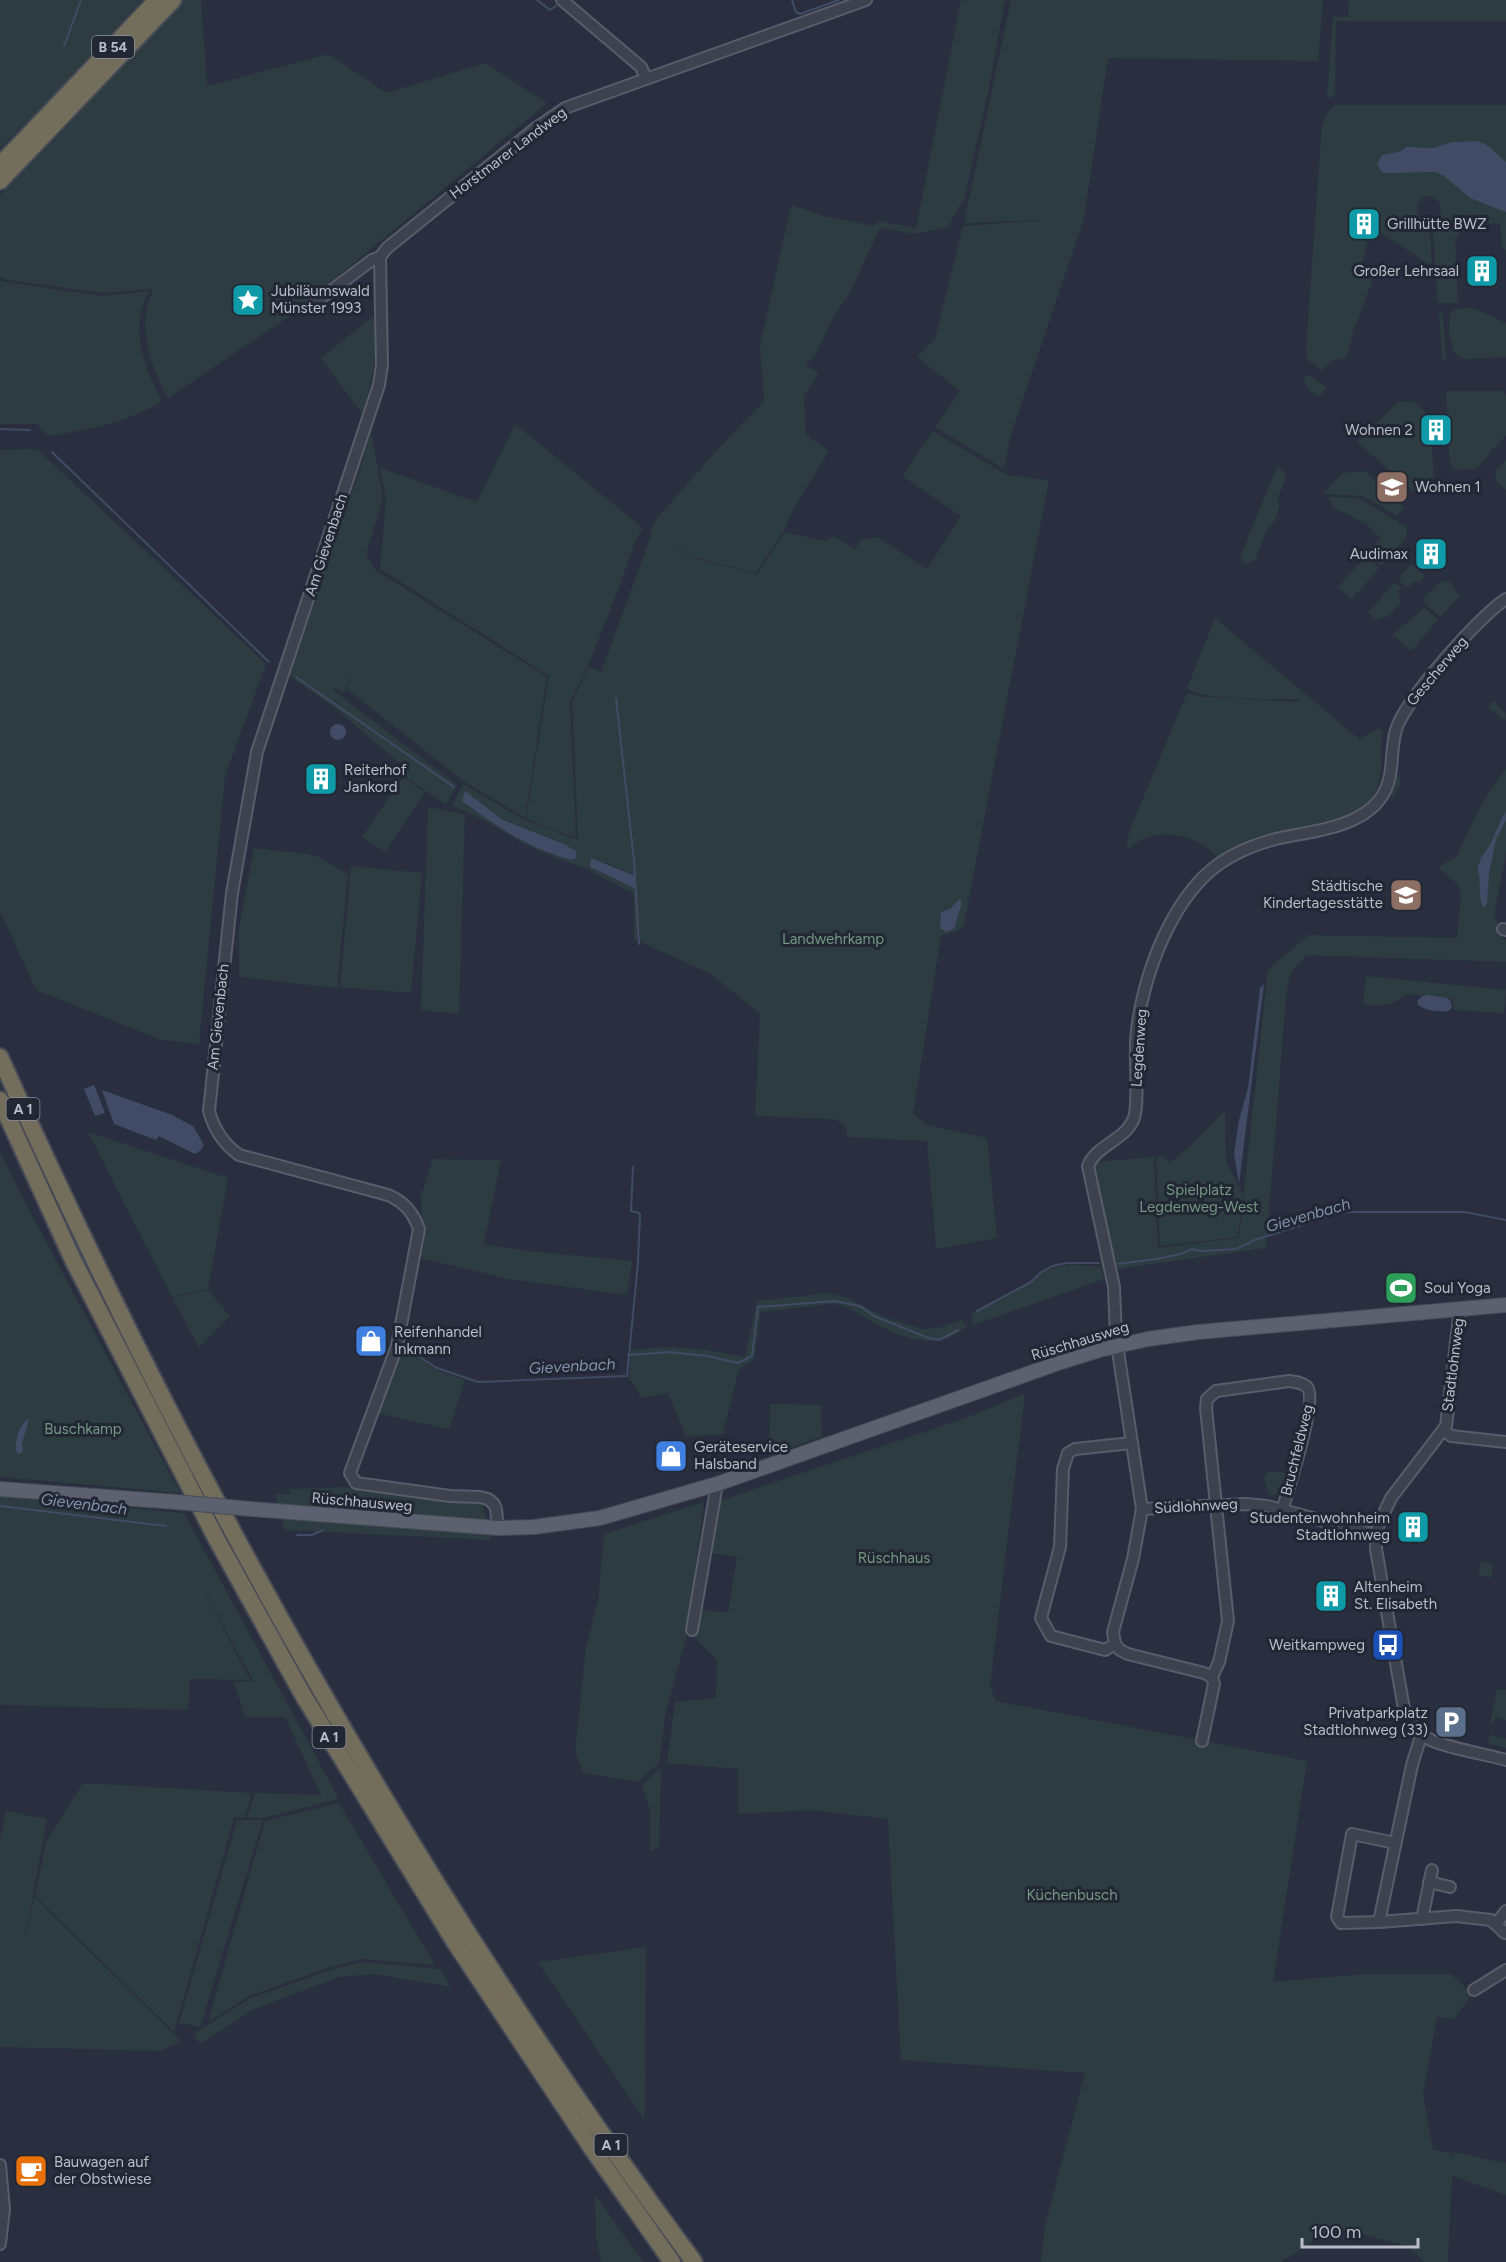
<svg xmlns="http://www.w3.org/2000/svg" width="1506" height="2262" viewBox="0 0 1506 2262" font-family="Figtree,sans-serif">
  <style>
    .green { fill: #2c3c40; fill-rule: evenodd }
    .water { fill: #414b65 }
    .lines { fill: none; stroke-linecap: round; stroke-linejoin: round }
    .stream { stroke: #414b65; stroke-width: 2 }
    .minor-casing { stroke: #585d69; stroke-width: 14 }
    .major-casing { stroke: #464b58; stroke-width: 16 }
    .highway-casing { stroke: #454a56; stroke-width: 20 }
    .minor { stroke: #3d424e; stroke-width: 10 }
    .major { stroke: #5b616e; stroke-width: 14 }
    .highway { stroke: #736d5b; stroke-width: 16 }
    .major-bridge-casing { stroke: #464b58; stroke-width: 16; stroke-linecap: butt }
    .major-bridge { stroke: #5b616e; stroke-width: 14 }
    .labels { text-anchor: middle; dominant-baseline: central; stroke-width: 6; stroke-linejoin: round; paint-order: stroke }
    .shield { fill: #222734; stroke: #8c909c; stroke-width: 1.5 }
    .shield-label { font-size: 14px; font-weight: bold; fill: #b9bdc9 }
    .street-label { font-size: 15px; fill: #b9bdc9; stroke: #222734 }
    .poi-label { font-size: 15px; fill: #b9bdc9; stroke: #222734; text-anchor: start }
    .park-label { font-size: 15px; fill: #739780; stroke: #222734 }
    .water-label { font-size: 16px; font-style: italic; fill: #8590ac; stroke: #222734 }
  </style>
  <rect width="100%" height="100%" fill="#292f3e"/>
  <g class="green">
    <polygon points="0,0 142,0 51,98 0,148"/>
    <path d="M183,0H201L207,86L329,54L386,93L486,63L547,103L290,316L168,398C154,373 142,341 146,312C148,304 151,296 153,289L102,293L8,280L0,277V195L56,138Z"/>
    <path d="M961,0H1005L988,93L964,199L948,227L915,234L880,228L849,294L833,318L815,356L805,366L819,373L804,396L806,435L829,451L793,509L785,529L756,573L693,557L670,544L693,558L757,574L785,532L824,541L834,536L855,549L861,540L877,537L927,569L961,516L902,476L933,431L1007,475L1049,480L963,929L941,936L913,1114L927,1125L987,1138L997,1238L936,1249L927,1141L847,1137L846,1127L835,1119L755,1116L760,1014L711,974L634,939V894L585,868L559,859L522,843L484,820L452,806L463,784L523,819L578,840L572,701L589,666L601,672L652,533L649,531L658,517L717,450L764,401L760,346L791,205L824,216L874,226L879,221L916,228ZM466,792L503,820L564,844L576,851L577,857L573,860C532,851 496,826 463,801ZM606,863L635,876L636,889L590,867ZM961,900L962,903L954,929L946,932L941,913L950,909Z"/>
    <polygon points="1011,0 1323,0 1318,61 1108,58 1084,218 1011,435 1004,469 935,427 960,391 917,357 935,339 963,226 1046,220 964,223"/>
    <polygon points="1349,0 1506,0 1506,21 1336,21 1335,94 1330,98 1327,97 1333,17 1348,17"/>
    <path d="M1335,105H1506V250H1502L1500,223L1458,225L1459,236L1455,237L1458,303H1438L1432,220L1441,212L1440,203L1433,196L1424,197C1416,202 1415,209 1420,217L1429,220L1432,263L1430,265L1378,231L1375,228L1377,222L1367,216L1364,211H1360L1358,214V220L1360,223L1357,226L1360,229L1364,225C1373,240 1362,252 1362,268L1372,278V282L1354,329L1347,355L1342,359L1331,361L1322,371L1308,360L1306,347L1322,125L1326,115Z"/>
    <path d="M0,281L101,296L149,291C129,327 144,368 162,401C128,423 87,430 48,436L37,424H0Z"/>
    <polygon points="1467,308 1475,309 1506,323 1506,357 1463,359 1454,353 1449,334 1450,314 1455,309"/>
    <polygon points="1439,311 1443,315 1446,356 1444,361 1442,358"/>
    <polygon points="373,316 377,343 372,378 363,415 321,358"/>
    <path d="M1309,375L1327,388L1319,397C1312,393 1304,385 1304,377Z"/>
    <polygon points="1446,391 1502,391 1506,395 1506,435 1476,469 1457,470 1450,464"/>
    <polygon points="1413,401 1430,417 1434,476 1422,490 1414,492 1357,442 1398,402"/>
    <polygon points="515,424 643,528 634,544 620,585 588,666 570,701 576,837 553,830 526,818 549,676 380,569 386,497 380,468 477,502"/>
    <polygon points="371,430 383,497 366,555 375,570 547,677 525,818 462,780 347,689 353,672 344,693 334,687 333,690 457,785 446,805 404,776 408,770 335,708 289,676 362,463"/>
    <polygon points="37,449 266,664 225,776 199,1044 161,1040 36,990 0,911 0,450"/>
    <polygon points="1506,460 1506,490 1496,481 1495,472"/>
    <polygon points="1277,467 1283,471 1286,477 1278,498 1279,508 1275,521 1267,529 1255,560 1245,564 1240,557"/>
    <polygon points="1365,471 1405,507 1397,516 1363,496 1324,494 1342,473"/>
    <polygon points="1328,497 1358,498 1407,527 1406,538 1381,565 1368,553 1381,538 1365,523 1333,507"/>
    <polygon points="1366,556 1379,568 1352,599 1338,587"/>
    <polygon points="1411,564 1425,576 1420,582 1413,582 1410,586 1406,587 1398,579"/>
    <polygon points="1449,581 1452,584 1451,586 1460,595 1440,617 1421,600 1440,582"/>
    <polygon points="1395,582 1401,588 1398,591 1401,602 1389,616 1376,620 1368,613"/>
    <path d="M1424,607L1438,620L1411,651L1393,635C1403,624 1414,619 1424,607Z"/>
    <path d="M1215,618L1359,739L1379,728L1383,731C1379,748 1384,770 1378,786C1363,827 1297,826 1263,835C1246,840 1232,848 1217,857C1201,838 1170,829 1146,838C1138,840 1132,847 1126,851L1129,832L1187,693L1204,697L1300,702L1299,699C1278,699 1201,701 1187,688Z"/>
    <polygon points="1494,701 1506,714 1505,721 1489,709 1488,706"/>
    <polygon points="1506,769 1506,853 1494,916 1499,924 1505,928 1501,939 1506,940 1506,962 1307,955 1291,972 1287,987 1266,1248 1117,1269 1092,1167 1094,1162 1154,1157 1158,1248 1239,1238 1268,969 1309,935 1457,938 1461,895 1459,886 1438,867 1457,856 1473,821 1490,790"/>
    <polygon points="1396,775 1400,775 1400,785 1393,799 1387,792 1393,777"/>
    <polygon points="403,777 425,792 385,852 362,837"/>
    <polygon points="428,807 465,814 459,1014 421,1010"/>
    <polygon points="254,848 315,855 348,875 337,988 239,977 239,928"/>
    <polygon points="351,866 422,873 411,993 340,987"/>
    <path d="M1366,976L1506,990L1504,1013L1454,1010L1453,999L1406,994C1392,1006 1382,1006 1363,1004Z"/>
    <polygon points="1225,1110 1226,1162 1243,1194 1238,1237 1160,1246 1156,1157 1162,1156 1169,1163 1192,1145"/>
    <polygon points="88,1132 228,1178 208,1289 172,1297"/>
    <path d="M0,1152L18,1189L180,1493L0,1477ZM27,1419L29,1420L22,1444L15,1448L19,1428Z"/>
    <polygon points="433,1159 501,1160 484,1244 528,1251 632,1261 627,1295 509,1279 420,1258 423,1235 421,1196"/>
    <polygon points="1076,1265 1101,1267 1104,1279 973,1325 972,1314 1031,1282 1040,1274 1053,1267"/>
    <polygon points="208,1290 230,1316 199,1348 173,1298"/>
    <path d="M827,1293L848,1298L884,1317L922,1329L938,1328L962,1320L967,1326C941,1350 912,1341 881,1327C864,1319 851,1305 832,1304L761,1312L754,1359L739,1369L723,1434L686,1436L668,1393L642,1398L629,1378L631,1350L670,1347L709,1350L745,1357L757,1301Z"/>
    <polygon points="400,1345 439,1371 465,1380 449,1429 375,1413"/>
    <polygon points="1025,1393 990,1686 996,1701 1307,1761 1273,1982 1363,1974 1451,1974 1472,1994 1454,2019 1437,2017 1423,2094 1433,2150 1451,2153 1452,2160 1453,2152 1506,2163 1506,2195 1452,2176 1448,2262 1425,2262 1407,2246 1335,2227 1281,2262 1041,2262 1045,2226 1085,2073 901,2060 888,1819 812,1810 738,1814 738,1769 667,1763 675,1702 716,1698 717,1660 693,1636 699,1609 728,1613 737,1557 709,1553 719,1501 971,1416"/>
    <polygon points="770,1404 821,1405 822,1436 769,1456"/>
    <polygon points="1274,1471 1285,1473 1279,1493 1273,1495 1268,1494 1264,1477 1268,1472"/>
    <polygon points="342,1487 482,1502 491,1540 285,1530 275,1494 290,1494 289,1489"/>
    <polygon points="0,1496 184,1513 339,1799 263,1818 247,1818 255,1793 321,1795 285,1717 245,1717 234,1682 253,1681 202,1586 250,1680 190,1679 188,1710 0,1705"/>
    <polygon points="704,1502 686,1639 666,1710 659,1763 638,1782 583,1773 575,1752 586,1647 598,1601 604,1534"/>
    <polygon points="1481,1561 1493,1564 1491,1578 1478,1575"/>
    <polygon points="1497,1689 1506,1690 1506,1720 1496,1717 1494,1723 1490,1723"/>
    <polygon points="1491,1731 1492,1732 1492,1736 1506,1739 1506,1748 1488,1743"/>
    <polygon points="661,1768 659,1848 650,1851 650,1810 642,1785"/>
    <polygon points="83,1783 252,1793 245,1817 234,1818 174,2032 35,1896 46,1842"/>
    <polygon points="339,1803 435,1965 361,1959 330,1967 249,1996 208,2022 265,1821"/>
    <polygon points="6,1811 47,1819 25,1939 34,1897 181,2041 161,2051 0,2047 0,1839"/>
    <polygon points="237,1820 263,1820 200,2027 179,2023"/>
    <polygon points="646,1947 645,2101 644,2119 538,1962"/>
    <polygon points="360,1962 440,1969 451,1987 373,1974 339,1977 254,2009 200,2044 193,2034 249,1999 331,1970"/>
    <polygon points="595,2195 643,2262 601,2262 596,2236"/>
  </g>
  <g class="water">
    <polygon points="1479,141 1488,146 1506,162 1506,212 1470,198 1444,176 1436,172 1388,173 1382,172 1377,165 1382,155 1402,151 1406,147 1434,148 1452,142"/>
    <circle cx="338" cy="732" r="8"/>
    <path d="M465,791L503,820L564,844L576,851L577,857L573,860C532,851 496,826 462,801Z"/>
    <path d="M1505,811L1506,820L1496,839L1489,874L1487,903L1484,908C1476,896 1483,882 1477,869L1481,858L1490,845Z"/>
    <polygon points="591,858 635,876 636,889 590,867"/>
    <polygon points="960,899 962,903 954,929 946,932 940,928 941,912 950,909"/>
    <polygon points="1264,984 1239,1184 1234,1154 1239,1120 1248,1088 1260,988"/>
    <path d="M1427,995L1447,998L1451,1002L1452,1008L1448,1011C1437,1012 1429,1011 1419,1006L1417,1001L1422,996Z"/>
    <polygon points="94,1085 105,1113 95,1116 84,1089"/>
    <polygon points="102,1090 172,1115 193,1126 204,1145 201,1150 195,1154 159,1136 156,1140 114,1124"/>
    <path d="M27,1419L29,1420L22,1444L23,1451L20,1454L16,1452C15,1439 18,1428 27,1419Z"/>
  </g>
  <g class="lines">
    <g class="stream">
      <polyline points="537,0 550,10 556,6"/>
      <polyline points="792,0 796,12 800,14 839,0"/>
      <polyline points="64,46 81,0"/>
      <polyline points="0,429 30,430"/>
      <polyline points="52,452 269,662"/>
      <polyline points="296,677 454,787"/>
      <polyline points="616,698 634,861 639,944"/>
      <polyline points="1118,1264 1156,1259 1181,1254 1192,1249 1202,1251 1236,1249 1255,1240 1339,1213 1353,1212 1465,1212 1506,1220"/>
      <polyline points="977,1311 1031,1282 1040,1273 1052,1266 1067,1263 1099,1263"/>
      <polyline points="407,1349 437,1368 478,1382 627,1376 638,1262 640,1215 639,1213 631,1211 633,1167"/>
      <polyline points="628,1355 670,1352 707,1356 738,1363 752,1356 758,1307 835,1301 860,1306 874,1316 926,1337 939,1340 958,1330"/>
      <polyline points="0,1506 166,1526"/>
      <polyline points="297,1535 312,1535 323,1530"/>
    </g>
    <g class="minor-casing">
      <g id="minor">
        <polyline points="562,0 641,67 646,78"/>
        <path d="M380,257L382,365L379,385L257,752L232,893L209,1111C214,1130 224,1144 239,1155L388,1195C404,1202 413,1212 419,1229L397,1346L350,1473L356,1483L450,1496L480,1497L488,1499L494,1504L496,1509L498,1528"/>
        <polyline points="312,305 372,260 380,257 387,248 536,128 565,108 866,0"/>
        <polyline points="1503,929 1506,930"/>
        <path d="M1460,1309L1446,1426L1391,1498L1379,1524L1376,1535V1549L1404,1709C1409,1717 1414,1731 1423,1736C1440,1747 1485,1754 1506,1760"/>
        <polyline points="1443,1430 1451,1436 1506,1442"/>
        <polyline points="1142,1509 1246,1504 1267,1506 1376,1535"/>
        <polyline points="692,1630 717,1484"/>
        <polyline points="1115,1644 1105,1650 1051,1636 1041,1618 1060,1547 1063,1469 1068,1453 1075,1449 1132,1443"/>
        <path d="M1212,1677L1204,1673L1128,1654L1120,1650L1115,1644L1113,1632L1133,1559L1142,1509L1116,1338L1114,1287L1088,1166C1096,1145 1126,1140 1134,1118C1139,1103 1135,1060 1136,1041C1140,980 1173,888 1230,857C1246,848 1263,842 1280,838C1313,831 1358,828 1380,799C1396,778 1389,753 1396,730C1404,701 1480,615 1506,599"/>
        <path d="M1202,1741L1214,1684L1212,1677L1219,1662L1228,1621L1206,1408L1207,1399L1216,1391L1289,1381C1295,1382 1302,1382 1307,1387C1318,1399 1288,1489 1283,1508"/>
        <polyline points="1395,1843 1352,1834 1337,1917 1341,1923 1379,1922 1456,1916 1491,1920 1505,1933"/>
        <polyline points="1429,1882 1450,1887"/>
        <polyline points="1422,1919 1432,1870"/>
        <polyline points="1379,1922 1412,1765 1421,1736"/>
        <polyline points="1497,1923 1506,1911"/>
        <polyline points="1474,1990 1506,1970"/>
        <polyline points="0,2165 4,2209 0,2244"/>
      </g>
    </g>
    <g class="major-casing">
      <g id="major">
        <polyline points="0,1489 176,1502"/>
        <polyline points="251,1509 498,1528 534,1527 600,1518 717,1484 1061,1362 1099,1350 1148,1339 1198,1332 1506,1305"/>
      </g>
    </g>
    <g class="highway-casing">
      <g id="highway">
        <polyline points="0,165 157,0"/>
        <polyline points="0,181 173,0"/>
        <path d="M0,1057C188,1478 419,1891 694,2262"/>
        <polyline points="0,1100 73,1260 217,1540 303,1695 456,1944 593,2150 672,2262"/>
      </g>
    </g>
    <use href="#minor" class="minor"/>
    <use href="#major" class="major"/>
    <use href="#highway" class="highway"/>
    <g class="major-bridge-casing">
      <polyline id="major-bridge" points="176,1502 251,1509"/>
    </g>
    <use href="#major-bridge" class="major-bridge"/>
  </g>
  <defs>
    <g id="building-square" transform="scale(1.725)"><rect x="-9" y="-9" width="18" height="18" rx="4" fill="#0f9aa8" stroke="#222734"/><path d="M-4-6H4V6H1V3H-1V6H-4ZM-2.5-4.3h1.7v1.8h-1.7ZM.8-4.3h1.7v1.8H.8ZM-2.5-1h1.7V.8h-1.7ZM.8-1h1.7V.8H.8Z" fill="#fff"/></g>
    <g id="sight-square" transform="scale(1.725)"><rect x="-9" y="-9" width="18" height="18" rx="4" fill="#0f9aa8" stroke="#222734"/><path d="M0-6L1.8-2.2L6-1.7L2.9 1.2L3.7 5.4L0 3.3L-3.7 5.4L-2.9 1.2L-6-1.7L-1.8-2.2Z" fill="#fff"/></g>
    <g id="university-square" transform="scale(1.725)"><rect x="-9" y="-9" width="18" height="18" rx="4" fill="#8d6e63" stroke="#222734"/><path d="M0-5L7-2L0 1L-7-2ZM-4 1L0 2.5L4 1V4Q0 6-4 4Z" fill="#fff"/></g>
    <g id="school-square" transform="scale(1.725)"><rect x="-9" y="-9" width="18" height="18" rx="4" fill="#8d6e63" stroke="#222734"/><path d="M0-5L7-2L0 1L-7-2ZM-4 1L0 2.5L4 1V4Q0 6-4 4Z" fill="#fff"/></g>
    <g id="stadium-square" transform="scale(1.725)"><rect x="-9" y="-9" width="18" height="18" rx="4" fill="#2e9e5b" stroke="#222734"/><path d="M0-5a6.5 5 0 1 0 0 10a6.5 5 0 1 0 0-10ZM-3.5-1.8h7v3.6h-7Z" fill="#fff"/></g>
    <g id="shop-square" transform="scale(1.725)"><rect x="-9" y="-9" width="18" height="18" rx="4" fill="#3f7fe0" stroke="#222734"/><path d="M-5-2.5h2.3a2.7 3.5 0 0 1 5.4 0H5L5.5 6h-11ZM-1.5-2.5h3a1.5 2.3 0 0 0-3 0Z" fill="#fff"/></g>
    <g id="bus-square" transform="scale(1.725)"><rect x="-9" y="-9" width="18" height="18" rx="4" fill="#1a4fb4" stroke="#222734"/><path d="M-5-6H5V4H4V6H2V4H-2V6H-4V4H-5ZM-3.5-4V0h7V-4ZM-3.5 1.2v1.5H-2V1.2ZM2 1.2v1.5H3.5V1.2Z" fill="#fff"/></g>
    <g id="parking-square" transform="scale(1.725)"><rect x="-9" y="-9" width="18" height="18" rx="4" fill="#5c6f8a" stroke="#222734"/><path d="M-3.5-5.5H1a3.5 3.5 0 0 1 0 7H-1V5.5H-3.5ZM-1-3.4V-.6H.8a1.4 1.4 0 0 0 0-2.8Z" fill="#fff"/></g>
    <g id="cafe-square" transform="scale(1.725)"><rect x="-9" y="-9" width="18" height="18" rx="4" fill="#e8710a" stroke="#222734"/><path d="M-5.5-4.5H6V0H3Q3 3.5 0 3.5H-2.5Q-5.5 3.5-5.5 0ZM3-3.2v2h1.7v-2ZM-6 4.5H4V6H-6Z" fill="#fff"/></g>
  </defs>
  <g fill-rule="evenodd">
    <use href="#building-square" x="1364" y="224"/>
    <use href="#building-square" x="1482" y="271"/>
    <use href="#sight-square" x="248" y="300"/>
    <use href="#building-square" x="1436" y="430"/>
    <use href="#university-square" x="1392" y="487"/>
    <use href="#building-square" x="1431" y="554"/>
    <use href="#building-square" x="321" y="779"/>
    <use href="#school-square" x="1406" y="895"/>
    <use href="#stadium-square" x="1401" y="1288"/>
    <use href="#shop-square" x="371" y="1341"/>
    <use href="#shop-square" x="671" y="1456"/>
    <use href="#building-square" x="1413" y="1527"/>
    <use href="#building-square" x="1331" y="1596"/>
    <use href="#bus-square" x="1388" y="1645"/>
    <use href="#parking-square" x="1451" y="1722"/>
    <use href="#cafe-square" x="31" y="2171"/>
  </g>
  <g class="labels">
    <g class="shield">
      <rect x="92" y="36" width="42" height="22" rx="4.5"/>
      <rect x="6.5" y="1098" width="33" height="22" rx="4.5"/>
      <rect x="312.5" y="1726" width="33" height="22" rx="4.5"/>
      <rect x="594.5" y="2134" width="33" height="22" rx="4.5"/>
    </g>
    <g class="shield-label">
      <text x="113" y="47">B 54</text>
      <text x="23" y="1109">A 1</text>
      <text x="329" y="1737">A 1</text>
      <text x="611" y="2145">A 1</text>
    </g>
    <g class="street-label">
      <text transform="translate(508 153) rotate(-37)">Horstmarer Landweg</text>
      <text transform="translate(326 545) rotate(-72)">Am Gievenbach</text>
      <text transform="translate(1437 671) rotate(-50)">Gescherweg</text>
      <text transform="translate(218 1017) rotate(-84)">Am Gievenbach</text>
      <text transform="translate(1139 1048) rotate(-86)">Legdenweg</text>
      <text transform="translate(1080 1341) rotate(-17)">Rüschhausweg</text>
      <text transform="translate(1453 1365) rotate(-83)">Stadtlohnweg</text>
      <text transform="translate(1297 1450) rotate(-76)">Bruchfeldweg</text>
      <text transform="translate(362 1502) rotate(5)">Rüschhausweg</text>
      <text transform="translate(1196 1506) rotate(-3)">Südlohnweg</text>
    </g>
    <g class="poi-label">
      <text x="1387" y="224">Grillhütte BWZ</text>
      <text x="1459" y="271" text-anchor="end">Großer Lehrsaal</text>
      <text x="271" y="291">Jubiläumswald<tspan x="271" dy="17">Münster 1993</tspan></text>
      <text x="1413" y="430" text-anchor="end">Wohnen 2</text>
      <text x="1415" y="487">Wohnen 1</text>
      <text x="1408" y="554" text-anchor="end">Audimax</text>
      <text x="344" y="770">Reiterhof<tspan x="344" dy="17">Jankord</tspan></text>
      <text x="1383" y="886" text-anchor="end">Städtische<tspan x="1383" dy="17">Kindertagesstätte</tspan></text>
      <text x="1424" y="1288">Soul Yoga</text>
      <text x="394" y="1332">Reifenhandel<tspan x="394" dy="17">Inkmann</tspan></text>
      <text x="694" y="1447">Geräteservice<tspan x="694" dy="17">Halsband</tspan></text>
      <text x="1390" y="1518" text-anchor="end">Studentenwohnheim<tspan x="1390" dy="17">Stadtlohnweg</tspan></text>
      <text x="1354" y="1587">Altenheim<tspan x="1354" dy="17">St. Elisabeth</tspan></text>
      <text x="1365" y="1645" text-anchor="end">Weitkampweg</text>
      <text x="1428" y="1713" text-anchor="end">Privatparkplatz<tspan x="1428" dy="17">Stadtlohnweg (33)</tspan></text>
      <text x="54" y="2162">Bauwagen auf<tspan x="54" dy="17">der Obstwiese</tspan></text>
    </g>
    <g class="park-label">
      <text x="833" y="939">Landwehrkamp</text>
      <text x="1199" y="1190">Spielplatz<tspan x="1199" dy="17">Legdenweg-West</tspan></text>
      <text x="83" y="1429">Buschkamp</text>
      <text x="894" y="1558">Rüschhaus</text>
      <text x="1072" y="1895">Küchenbusch</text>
    </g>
    <g class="water-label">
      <text transform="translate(1308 1215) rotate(-16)">Gievenbach</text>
      <text transform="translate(572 1366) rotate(-3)">Gievenbach</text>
      <text transform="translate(84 1504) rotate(7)">Gievenbach</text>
    </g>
  </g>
  <path d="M1302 2238v9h116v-9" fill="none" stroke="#b9bdc9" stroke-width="3"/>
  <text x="1311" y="2238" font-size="18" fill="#b9bdc9" stroke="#222734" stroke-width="4.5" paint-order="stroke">100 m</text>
</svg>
